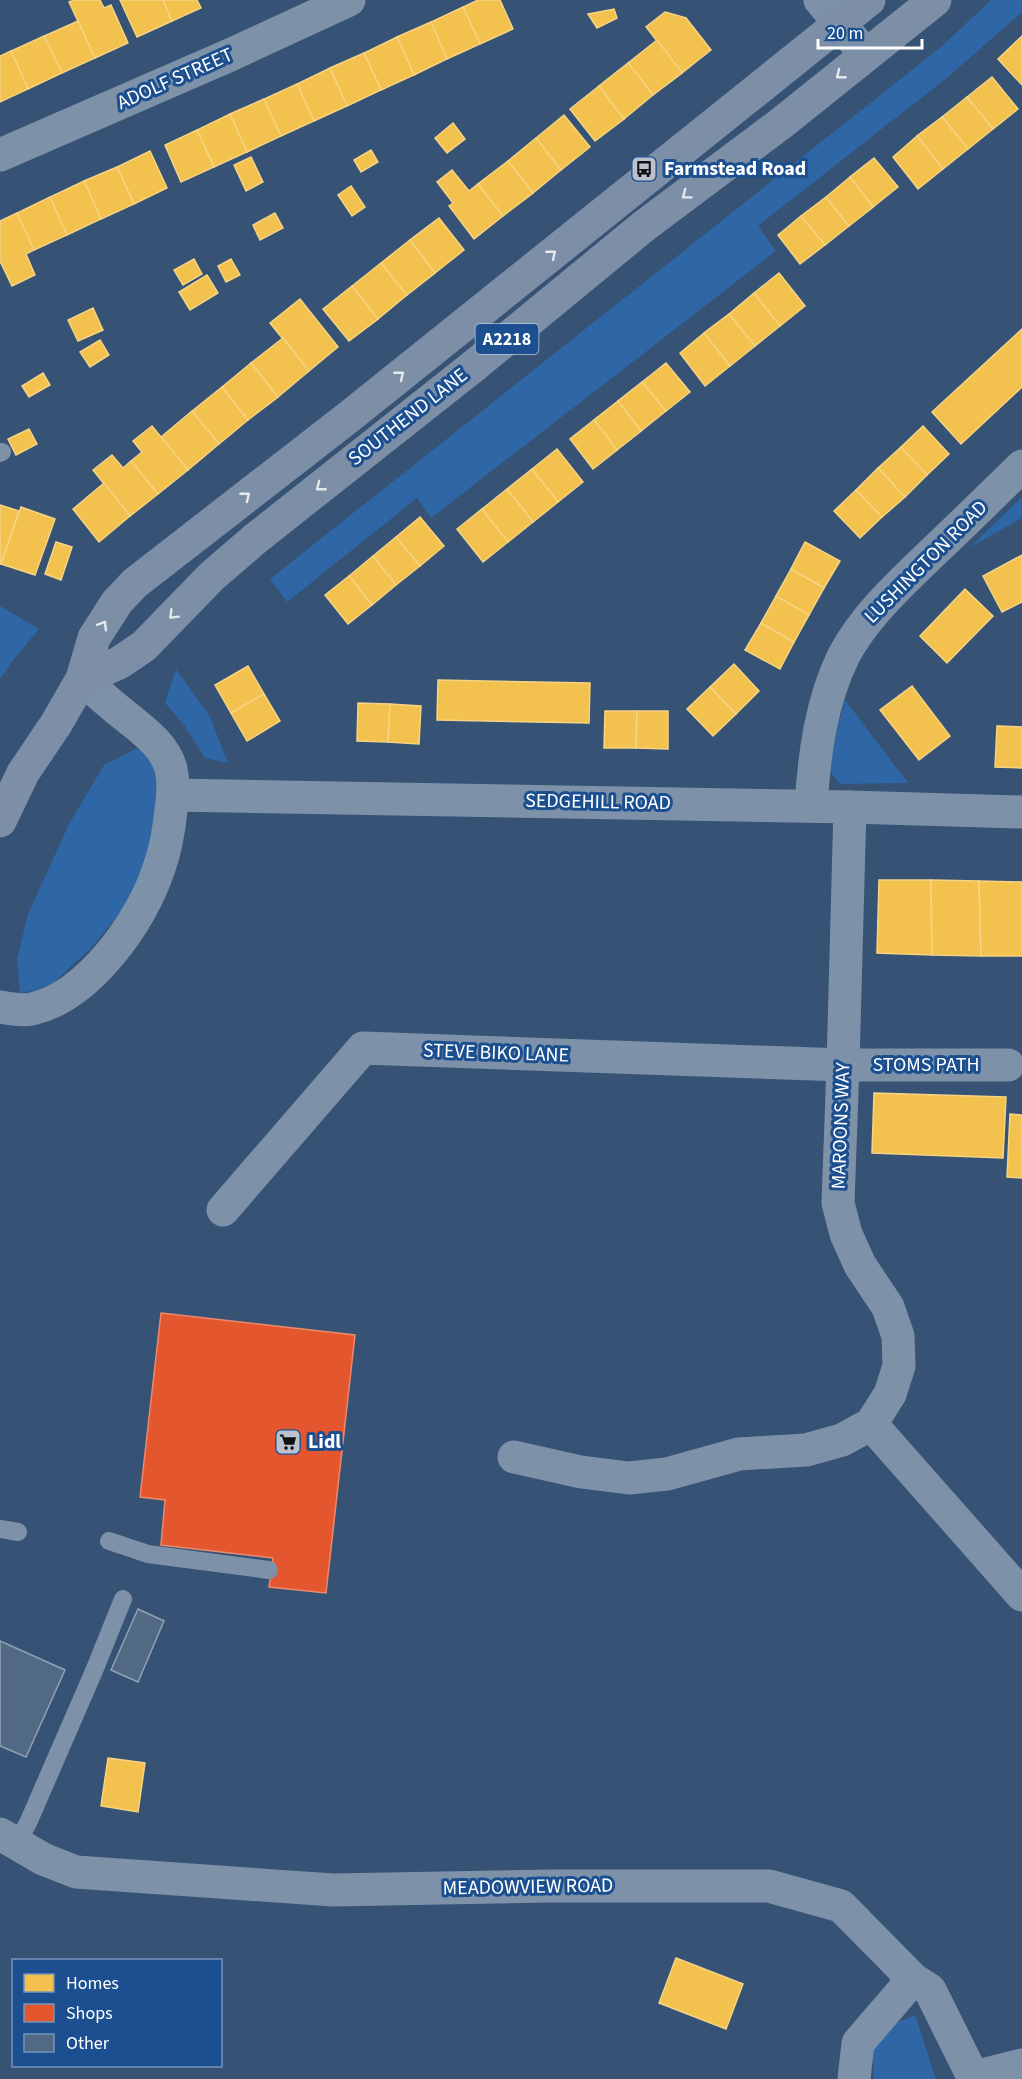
<svg xmlns="http://www.w3.org/2000/svg" width="1022" height="2079" viewBox="0 0 1022 2079" font-family="'Source Sans 3',sans-serif">
  <style>
    .green { fill: #2f66a5 }
    .homes { fill: #f2c14e; stroke: #f6d483; stroke-width: 1.5 }
    .shops { fill: #e4572e; stroke: #ec896d; stroke-width: 1.5 }
    .building { fill: #526984; stroke: #92a2b6; stroke-width: 1.5 }
    .lines { fill: none; stroke-linecap: round; stroke-linejoin: round }
    .service { stroke: #7d92a8; stroke-width: 18 }
    .minor { stroke: #7d92a8; stroke-width: 33 }
    .primary { stroke: #7d8ea7; stroke-width: 33 }
    .oneway { stroke: #e5e8ed }
    .labels { text-anchor: middle; dominant-baseline: central; stroke-width: 6; stroke-linejoin: round; paint-order: stroke }
    .shield { fill: #1b4f8f; stroke: #bbcadd; stroke-width: 1.5 }
    .shield-label { font-size: 18px; font-weight: bold; fill: #fff }
    .street-label { font-size: 20px; fill: #fff; stroke: #1b4f8f }
    .poi-label { font-size: 20px; font-weight: bold; fill: #fff; stroke: #1b4f8f; text-anchor: start }
  </style>
  <rect width="100%" height="100%" fill="#365274"/>
  <g class="green">
    <polygon points="991,0 1022,0 1022,12 948,77 758,226 776,251 431,518 417,498 287,602 270,579 874,100 943,45"/>
    <polygon points="1022,497 1022,518 969,548"/>
    <polygon points="0,606 39,629 14,659 0,679"/>
    <polygon points="176,669 210,717 228,763 205,758 184,725 165,703"/>
    <polygon points="845,700 908,783 841,784 829,771 834,742"/>
    <polygon points="140,747 153,767 158,788 158,816 146,861 123,909 91,948 53,983 38,990 20,993 17,959 28,914 69,824 104,765"/>
    <polygon points="915,2015 936,2079 874,2079 872,2045 894,2024"/>
  </g>
  <g class="homes">
    <polygon points="74,0 100,0 104,8 111,5 128,43 95,58 69,2"/>
    <polygon points="120,0 163,0 172,21 137,37"/>
    <polygon points="163,0 197,0 201,8 172,21"/>
    <polygon points="478,0 500,0 513,29 480,44 463,7"/>
    <polygon points="463,7 480,44 447,59 431,22"/>
    <polygon points="614,9 617,18 597,28 588,14"/>
    <polygon points="665,12 686,18 711,50 682,73 646,27"/>
    <polygon points="78,21 95,58 62,73 44,36"/>
    <polygon points="431,22 447,59 414,75 397,37"/>
    <polygon points="44,36 62,73 28,89 11,51"/>
    <polygon points="1022,36 1022,85 998,59"/>
    <polygon points="397,37 414,75 381,90 364,53"/>
    <polygon points="657,40 682,73 653,95 628,63"/>
    <polygon points="11,51 28,89 0,102 0,56"/>
    <polygon points="364,53 381,90 347,106 330,68"/>
    <polygon points="628,63 653,95 624,119 599,86"/>
    <polygon points="330,68 347,106 314,121 297,84"/>
    <polygon points="992,77 1018,109 993,129 967,97"/>
    <polygon points="297,84 314,121 281,136 264,99"/>
    <polygon points="599,86 624,119 595,141 570,109"/>
    <polygon points="967,97 993,129 968,149 942,117"/>
    <polygon points="264,99 281,136 247,152 230,114"/>
    <polygon points="230,114 247,152 214,167 197,130"/>
    <polygon points="564,115 590,147 561,170 536,138"/>
    <polygon points="942,117 968,149 943,169 917,136"/>
    <polygon points="453,123 465,139 447,153 435,138"/>
    <polygon points="197,130 214,167 181,182 165,145"/>
    <polygon points="917,136 943,169 918,189 893,157"/>
    <polygon points="536,138 561,170 533,193 508,161"/>
    <polygon points="371,150 378,162 361,172 354,160"/>
    <polygon points="150,151 167,188 134,204 117,167"/>
    <polygon points="251,157 263,182 246,191 234,165"/>
    <polygon points="874,158 898,187 873,207 850,177"/>
    <polygon points="508,161 533,193 503,216 478,184"/>
    <polygon points="117,167 134,204 101,219 84,181"/>
    <polygon points="452,170 469,191 478,184 503,216 474,239 449,206 453,203 437,182"/>
    <polygon points="850,177 873,207 849,226 826,197"/>
    <polygon points="84,181 101,219 67,235 50,197"/>
    <polygon points="351,186 365,207 352,216 338,195"/>
    <polygon points="50,197 67,235 34,250 17,213"/>
    <polygon points="826,197 849,226 825,245 801,216"/>
    <polygon points="17,213 34,250 26,254 35,275 12,286 0,261 0,221"/>
    <polygon points="275,213 283,228 260,240 253,225"/>
    <polygon points="801,216 825,245 800,264 778,235"/>
    <polygon points="439,218 464,250 435,273 410,240"/>
    <polygon points="410,240 435,273 407,295 381,263"/>
    <polygon points="194,259 202,274 183,285 174,270"/>
    <polygon points="231,259 240,275 226,282 218,266"/>
    <polygon points="381,263 407,295 378,319 352,286"/>
    <polygon points="779,273 805,306 780,326 754,293"/>
    <polygon points="207,275 218,293 190,310 179,292"/>
    <polygon points="352,286 378,319 349,341 323,309"/>
    <polygon points="754,293 780,326 755,346 729,314"/>
    <polygon points="300,299 338,347 309,371 270,323"/>
    <polygon points="93,308 103,330 78,341 68,320"/>
    <polygon points="729,314 755,346 730,366 704,333"/>
    <polygon points="1022,329 1022,387 961,444 932,412"/>
    <polygon points="704,333 730,366 705,386 680,353"/>
    <polygon points="283,338 309,371 278,397 251,363"/>
    <polygon points="100,340 109,355 90,367 80,352"/>
    <polygon points="251,363 278,397 248,420 222,387"/>
    <polygon points="666,363 690,392 666,411 642,382"/>
    <polygon points="43,373 50,385 29,397 22,386"/>
    <polygon points="642,382 666,411 641,431 618,401"/>
    <polygon points="222,387 248,420 219,444 192,411"/>
    <polygon points="618,401 641,431 617,450 594,420"/>
    <polygon points="192,411 219,444 188,470 161,437"/>
    <polygon points="594,420 617,450 593,469 570,439"/>
    <polygon points="152,426 188,470 158,494 131,461 142,452 133,441"/>
    <polygon points="923,426 949,454 927,475 901,447"/>
    <polygon points="29,429 37,444 16,455 8,439"/>
    <polygon points="901,447 927,475 905,497 878,468"/>
    <polygon points="557,449 583,482 558,502 532,469"/>
    <polygon points="112,455 123,468 131,461 158,494 130,516 93,470"/>
    <polygon points="878,468 905,497 882,517 856,490"/>
    <polygon points="532,469 558,502 533,522 507,489"/>
    <polygon points="104,483 130,516 99,542 73,509"/>
    <polygon points="507,489 533,522 508,542 482,509"/>
    <polygon points="856,490 882,517 860,538 834,511"/>
    <polygon points="0,505 19,511 1,564 0,564"/>
    <polygon points="21,507 55,519 35,575 1,564"/>
    <polygon points="482,509 508,542 483,562 457,529"/>
    <polygon points="420,517 444,546 420,566 396,537"/>
    <polygon points="396,537 420,566 396,585 373,556"/>
    <polygon points="56,542 72,547 61,580 45,574"/>
    <polygon points="805,542 840,561 824,588 791,569"/>
    <polygon points="1022,555 1022,602 1002,612 983,576"/>
    <polygon points="373,556 396,585 372,605 349,576"/>
    <polygon points="791,569 824,588 809,615 776,596"/>
    <polygon points="349,576 372,605 348,624 325,595"/>
    <polygon points="965,589 993,616 947,663 920,636"/>
    <polygon points="776,596 809,615 794,642 761,623"/>
    <polygon points="761,623 794,642 780,669 745,650"/>
    <polygon points="734,664 759,691 736,714 710,687"/>
    <polygon points="248,666 264,694 231,713 215,685"/>
    <polygon points="438,680 590,683 589,723 437,720"/>
    <polygon points="912,686 950,736 919,760 880,710"/>
    <polygon points="710,687 736,714 713,736 687,709"/>
    <polygon points="264,694 280,721 247,741 231,713"/>
    <polygon points="358,703 390,704 388,742 357,741"/>
    <polygon points="390,704 421,706 419,744 388,742"/>
    <polygon points="605,711 637,711 636,748 604,748"/>
    <polygon points="637,711 668,711 668,749 636,748"/>
    <polygon points="997,726 1022,727 1022,768 995,767"/>
    <polygon points="879,880 931,880 932,955 877,953"/>
    <polygon points="931,880 979,881 981,956 932,955"/>
    <polygon points="979,881 1022,882 1022,956 981,956"/>
    <polygon points="874,1093 1006,1097 1003,1158 872,1153"/>
    <polygon points="1010,1114 1022,1115 1022,1178 1007,1177"/>
    <polygon points="108,1758 145,1763 138,1812 101,1806"/>
    <polygon points="676,1958 743,1984 726,2029 659,2003"/>
  </g>
  <polygon class="shops" points="161,1313 355,1335 326,1593 269,1587 273,1558 161,1545 165,1500 140,1497"/>
  <g class="building">
    <polygon points="138,1609 164,1621 138,1682 111,1670"/>
    <polygon points="0,1641 65,1670 26,1757 0,1746"/>
  </g>
  <g class="lines">
    <g class="service">
      <polyline points="0,453 2,452"/>
      <polyline points="0,1529 18,1532"/>
      <polyline points="109,1541 148,1554 269,1570"/>
      <polyline points="16,1844 28,1823 94,1671 123,1599"/>
    </g>
    <g class="minor">
      <polyline points="820,0 866,55"/>
      <polyline points="0,155 230,55 349,0"/>
      <polyline points="173,795 850,807 1022,812"/>
      <path d="M811,806C814,756 821,701 844,655C865,616 898,586 930,555C961,526 991,496 1022,466"/>
      <path d="M0,1007C10,1009 21,1011 32,1009C89,996 142,921 159,868C166,849 169,830 171,810C173,797 174,782 171,769C165,746 145,732 128,718C112,706 97,692 82,679"/>
      <polyline points="223,1210 363,1048 843,1065 1008,1065"/>
      <polyline points="871,1424 1022,1595"/>
      <polyline points="514,1457 581,1472 629,1478 667,1474 739,1454 806,1450 842,1440 871,1424 890,1394 899,1366 898,1336 888,1307 860,1265 846,1234 838,1203 843,1065 850,807"/>
      <polyline points="0,1834 43,1859 76,1872 333,1890 551,1886 769,1886 841,1906 913,1979 930,1990 974,2079"/>
      <polyline points="974,2077 1022,2065"/>
      <polyline points="854,2079 858,2043 913,1979"/>
    </g>
    <g class="primary">
      <polyline points="82,679 119,663 144,646 212,576 255,539 475,365 644,226 779,125 935,0"/>
      <polyline points="0,821 23,773 56,724 82,679 94,638 117,602 135,583 350,416 869,0"/>
    </g>
  </g>
  <defs><path id="oneway-chevron" d="M-2-3.5L2.5 0L-2 3.5" fill="none" stroke-width="1.6" stroke-linecap="round" stroke-linejoin="round" transform="scale(1.5)"/></defs>
  <g class="oneway">
    <use href="#oneway-chevron" transform="translate(840 75) rotate(142)"/>
    <use href="#oneway-chevron" transform="translate(686 195) rotate(143)"/>
    <use href="#oneway-chevron" transform="translate(552 254) rotate(-39)"/>
    <use href="#oneway-chevron" transform="translate(400 375) rotate(-39)"/>
    <use href="#oneway-chevron" transform="translate(320 487) rotate(142)"/>
    <use href="#oneway-chevron" transform="translate(246 496) rotate(-38)"/>
    <use href="#oneway-chevron" transform="translate(173 615) rotate(135)"/>
    <use href="#oneway-chevron" transform="translate(103 625) rotate(-58)"/>
  </g>
  <defs>
    <g id="bus-square" transform="scale(1.35)"><rect x="-9" y="-9" width="18" height="18" rx="4" fill="#b9c2ce" stroke="#1b4f8f"/><path d="M-5-6H5V4H4V6H2V4H-2V6H-4V4H-5ZM-3.5-4V0h7V-4ZM-3.5 1.2v1.5H-2V1.2ZM2 1.2v1.5H3.5V1.2Z" fill="#111"/></g>
    <g id="supermarket-square" transform="scale(1.35)"><rect x="-9" y="-9" width="18" height="18" rx="4" fill="#b9c2ce" stroke="#1b4f8f"/><path d="M-6-5.5h2.5l.6 2H6L4.5 2H-2.5L-4.4-4H-6ZM-1.5 3.2a1.3 1.3 0 1 0 .1 0ZM3 3.2a1.3 1.3 0 1 0 .1 0Z" fill="#111"/></g>
  </defs>
  <g fill-rule="evenodd">
    <use href="#bus-square" x="644" y="169"/>
    <use href="#supermarket-square" x="288" y="1442"/>
  </g>
  <g class="labels">
    <rect class="shield" x="475.5" y="324" width="63" height="30" rx="4.5"/>
    <g class="shield-label">
      <text x="507" y="339">A2218</text>
    </g>
    <g class="street-label">
      <text transform="translate(175 79) rotate(-24)">ADOLF STREET</text>
      <text transform="translate(408 417) rotate(-38)">SOUTHEND LANE</text>
      <text transform="translate(926 562) rotate(-45)">LUSHINGTON ROAD</text>
      <text transform="translate(598 802) rotate(1)">SEDGEHILL ROAD</text>
      <text transform="translate(496 1053) rotate(2)">STEVE BIKO LANE</text>
      <text x="926" y="1065">STOMS PATH</text>
      <text transform="translate(841 1126) rotate(-88)">MAROONS WAY</text>
      <text transform="translate(528 1887) rotate(-1)">MEADOWVIEW ROAD</text>
    </g>
    <g class="poi-label">
      <text x="664" y="169">Farmstead Road</text>
      <text x="308" y="1442">Lidl</text>
    </g>
  </g>
  <rect x="12" y="1959" width="210" height="108" fill="#1b4f8f" stroke="#7695bc" stroke-width="1.5"/>
  <rect x="24" y="1974" width="30" height="18" fill="#f2c14e" stroke="#7695bc" stroke-width="1.5"/>
  <text x="66" y="1989" font-size="18" fill="#ffffff">Homes</text>
  <rect x="24" y="2004" width="30" height="18" fill="#e4572e" stroke="#7695bc" stroke-width="1.5"/>
  <text x="66" y="2019" font-size="18" fill="#ffffff">Shops</text>
  <rect x="24" y="2034" width="30" height="18" fill="#526984" stroke="#7695bc" stroke-width="1.5"/>
  <text x="66" y="2049" font-size="18" fill="#ffffff">Other</text>
  <path d="M818 39v9h104v-9" fill="none" stroke="#ffffff" stroke-width="3"/>
  <text x="827" y="39" font-size="18" fill="#ffffff" stroke="#1b4f8f" stroke-width="4.5" paint-order="stroke">20 m</text>
</svg>
